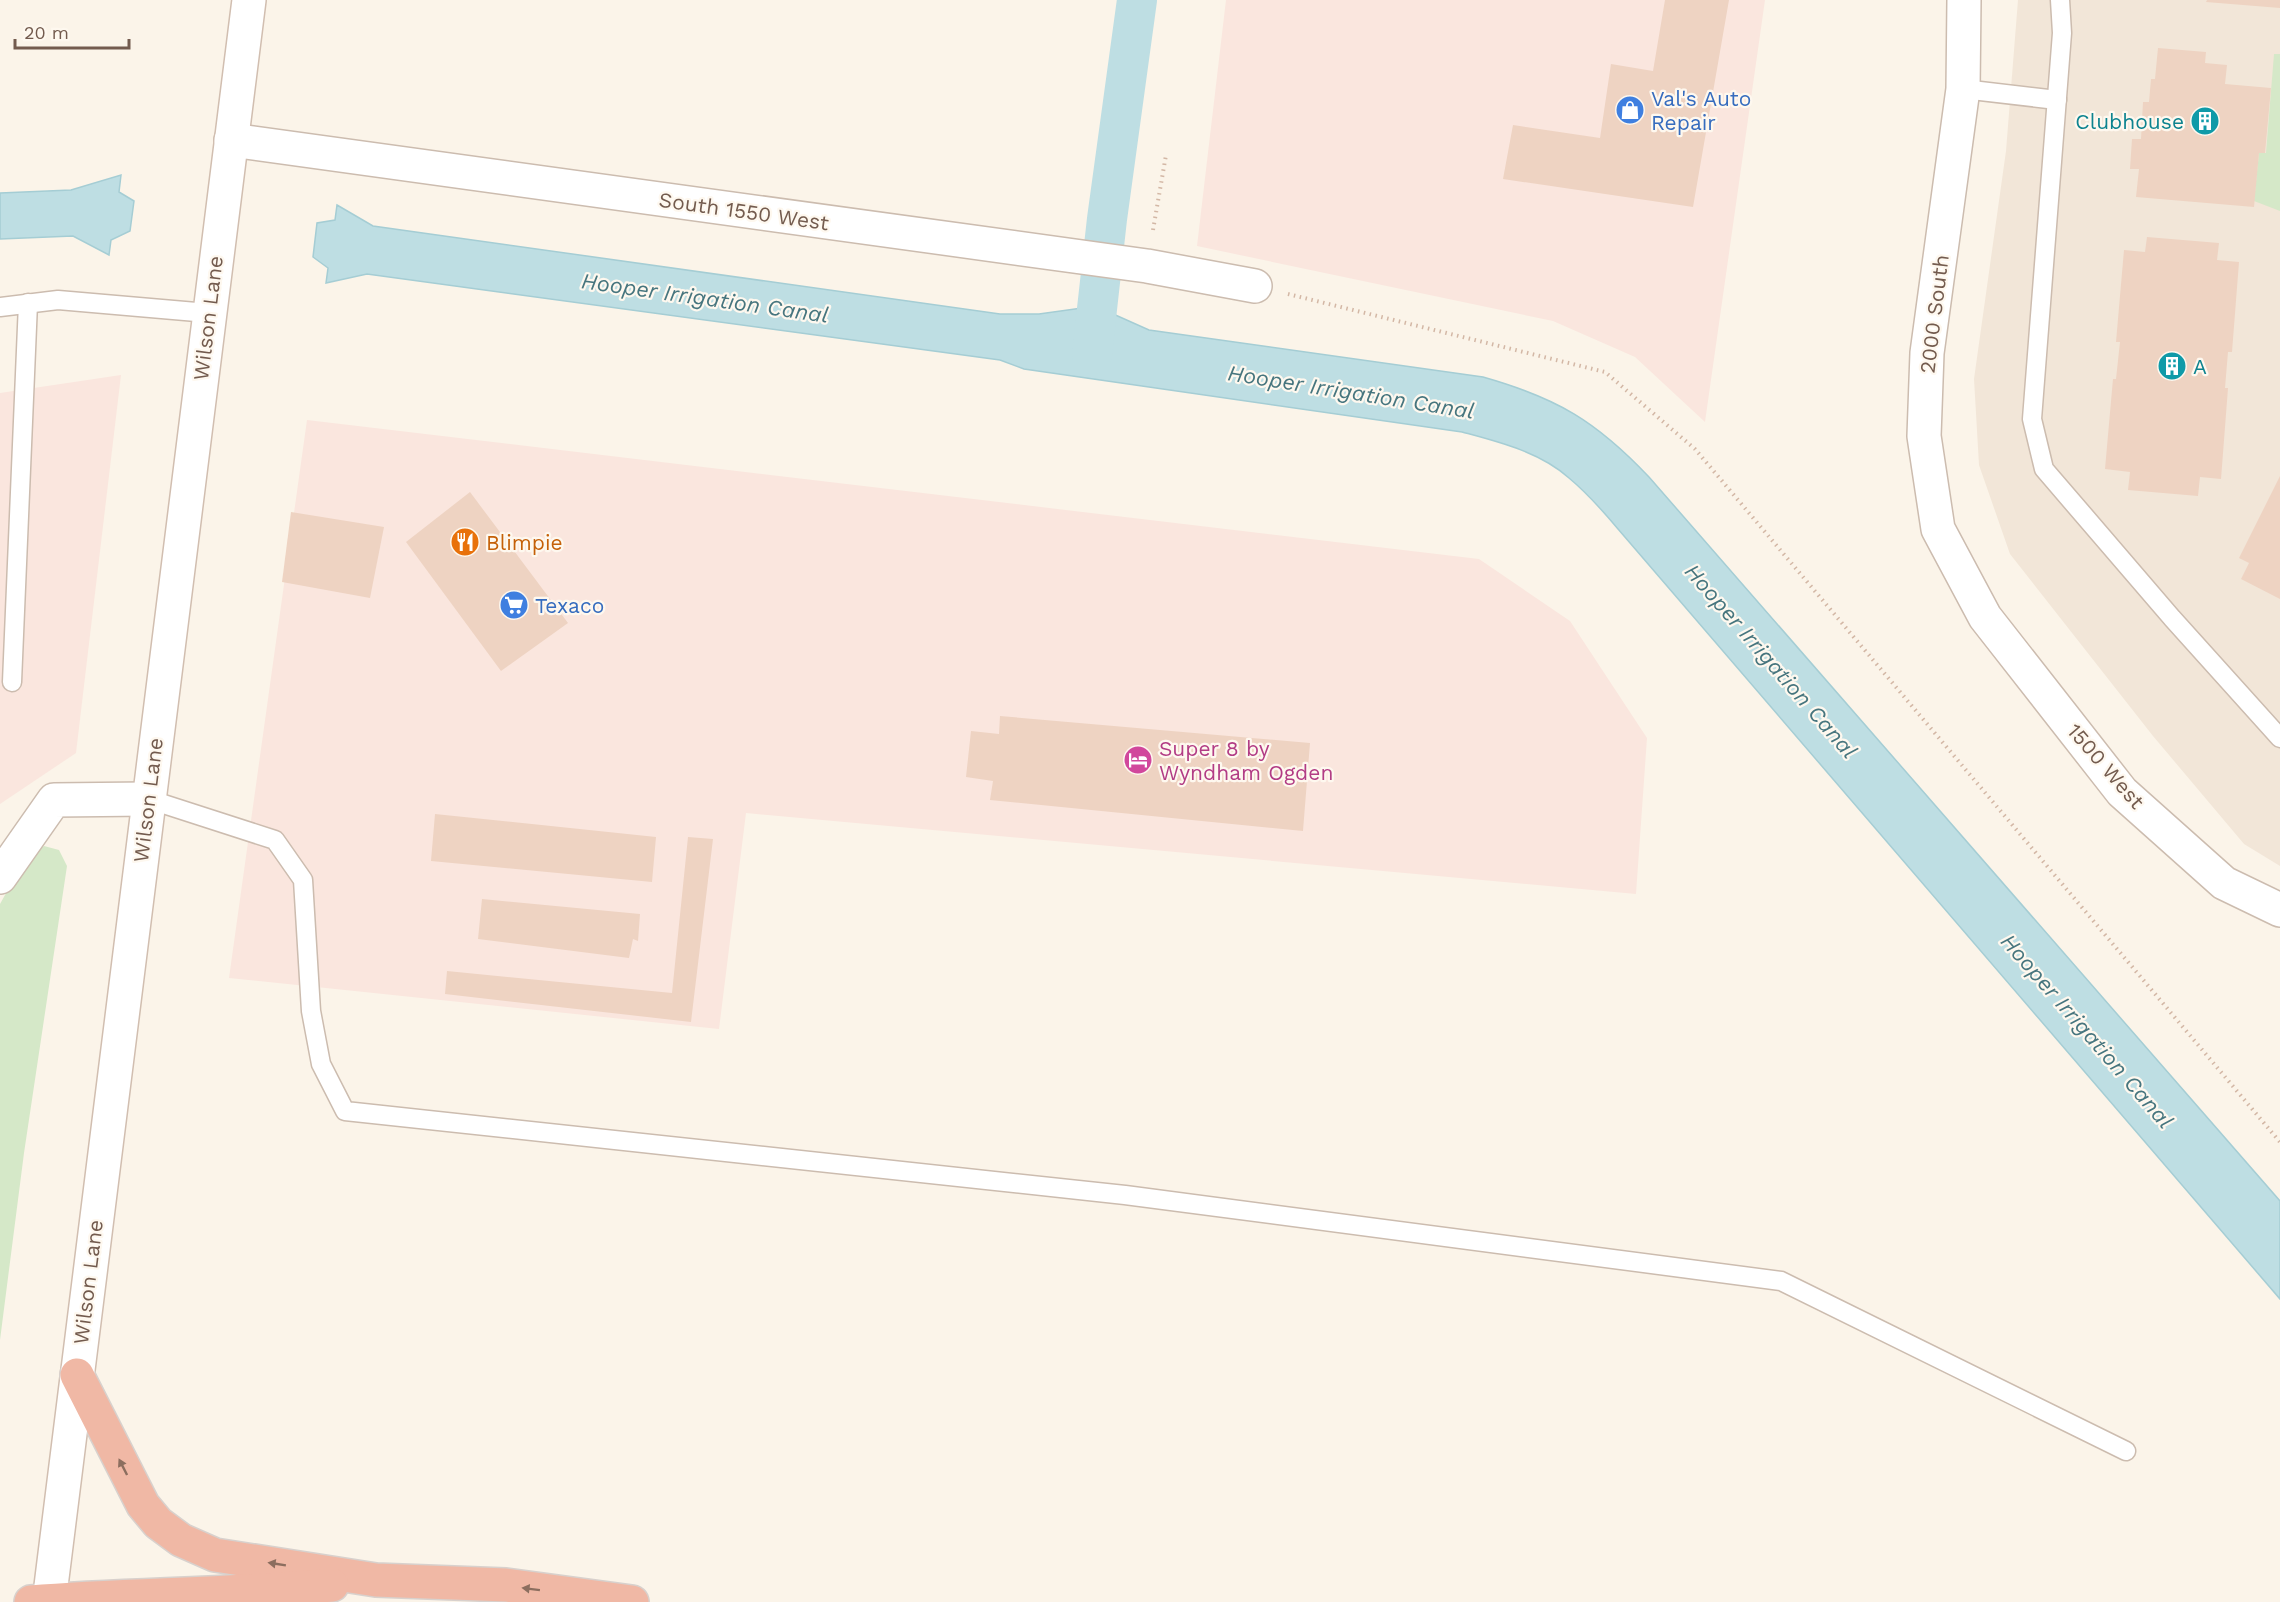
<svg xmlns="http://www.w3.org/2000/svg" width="2280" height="1602" viewBox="0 0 2280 1602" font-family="'Work Sans',sans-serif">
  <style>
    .residential { fill: #f2e6d8 }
    .commercial { fill: #fae6de }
    .green { fill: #d5e8c8 }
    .water { fill: #bedee3; stroke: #a5cdd4; stroke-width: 1.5 }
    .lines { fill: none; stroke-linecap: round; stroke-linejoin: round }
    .canal { stroke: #bedee3; stroke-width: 40 }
    .building { fill: #eed3c2 }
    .lane-casing { stroke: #ccbcaf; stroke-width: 21 }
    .street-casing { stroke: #ccbcaf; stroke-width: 36 }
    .secondary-casing { stroke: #d1beb0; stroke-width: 36 }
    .highway-casing { stroke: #d8d1cd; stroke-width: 36 }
    .path { stroke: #d3b7a5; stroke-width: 4; stroke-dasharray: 1.5 4.5; stroke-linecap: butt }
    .lane { stroke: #fff; stroke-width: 18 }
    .street { stroke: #fff; stroke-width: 33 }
    .secondary { stroke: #fff; stroke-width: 33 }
    .highway { stroke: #f0b8a5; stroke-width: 33 }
    .oneway { fill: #8c6e5f }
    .labels { text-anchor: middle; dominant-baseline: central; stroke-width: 4.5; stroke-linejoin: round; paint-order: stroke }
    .shop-label { font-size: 21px; fill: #366cbe; stroke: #fef8ef; text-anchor: start }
    .culture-label { font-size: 21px; fill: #0d838f; stroke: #fef8ef; text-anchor: end }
    .street-label { font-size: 21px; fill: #735b4e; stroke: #fef8ef }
    .food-label { font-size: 21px; fill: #c56008; stroke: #fef8ef; text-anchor: start }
    .hotel-label { font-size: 21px; fill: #b23c85; stroke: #fef8ef; text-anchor: start }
    .water-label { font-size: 22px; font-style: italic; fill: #46757e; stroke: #fef8ef }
  </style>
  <rect width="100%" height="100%" fill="#fbf4e9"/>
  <polygon class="residential" points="2018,0 2280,0 2280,866 2244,844 2153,736 2010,554 1979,465 1974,379 2006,151"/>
  <g class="commercial">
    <polygon points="1226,0 1765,0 1705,422 1635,357 1553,321 1197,246"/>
    <polygon points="121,375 76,753 0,804 0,393"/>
    <polygon points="307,420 1479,559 1570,621 1647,738 1636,894 746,813 719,1029 229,978"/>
  </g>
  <g class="green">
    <polygon points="2274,54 2280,54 2280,211 2254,201 2259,153 2266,153"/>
    <polygon points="44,846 59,850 67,866 24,1153 0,1340 0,904 24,861"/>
  </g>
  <g class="water">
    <polygon points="121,175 119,192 134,201 130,231 111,240 109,255 73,236 0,239 0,193 71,190"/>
    <path d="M337,205L373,226L1000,314H1039L1082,308L1111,313L1149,330L1483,377C1557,398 1596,421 1649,477L2280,1201V1299L1618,529C1603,511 1587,493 1569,478C1540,452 1499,442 1462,432L1024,369L1000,360L367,274L326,283L328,268L313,257L317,223L335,220Z"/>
  </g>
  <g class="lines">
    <polyline class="canal" points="1092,354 1107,219 1137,0"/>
  </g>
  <g class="building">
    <polygon points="1665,0 1729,0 1693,207 1503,179 1513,125 1600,138 1611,64 1653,71"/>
    <polygon points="2207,0 2280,0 2280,8 2206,2"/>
    <polygon points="2158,48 2206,52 2205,63 2227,65 2225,84 2271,88 2265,153 2259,153 2254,207 2136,197 2139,169 2130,169 2132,139 2141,139 2143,102 2149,102 2151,79 2155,79"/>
    <polygon points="2147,237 2219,243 2217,260 2239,262 2232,352 2228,352 2225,388 2228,388 2221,479 2200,477 2198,496 2128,490 2130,472 2105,469 2113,379 2116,379 2120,342 2116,342 2124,250 2145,252"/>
    <polygon points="2280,476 2280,599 2241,579 2249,563 2239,558"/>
    <polygon points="470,492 568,623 501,671 406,542"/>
    <polygon points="291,512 384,527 370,598 282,582"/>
    <polygon points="1000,716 1310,743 1303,831 990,800 993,781 966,777 971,731 999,734"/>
    <polygon points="435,814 656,837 652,882 431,861"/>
    <polygon points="688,837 713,839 691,1022 445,994 447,971 672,993"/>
    <polygon points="482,899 640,914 638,941 633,939 629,958 478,939"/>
  </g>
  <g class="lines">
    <g class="lane-casing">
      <g id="lane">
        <polyline points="2060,0 2062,33 2032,419 2044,469 2172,618 2280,738"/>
        <polyline points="1963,89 2057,100"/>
        <polyline points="0,307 58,300 208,313"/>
        <polyline points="12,682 28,303"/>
        <polyline points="148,799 275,840 303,880 311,1011 321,1064 345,1111 1125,1195 1781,1281 2126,1451"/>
      </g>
    </g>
    <g class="street-casing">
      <g id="street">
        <polyline points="1964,0 1963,89 1927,353 1924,436 1938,529 1985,617 2122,792 2224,883 2280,910"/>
        <polyline points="231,140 1147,266 1255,286"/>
        <polyline points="0,877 54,800 148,799"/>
      </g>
    </g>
    <g class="secondary-casing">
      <polyline id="secondary" points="49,1602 249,0"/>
    </g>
    <g class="highway-casing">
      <g id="highway">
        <polyline points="77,1375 143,1505 158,1523 181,1540 215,1555 376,1580 506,1585 632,1602"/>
        <path d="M31,1602C131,1594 232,1595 332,1585"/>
      </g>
    </g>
    <g class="path">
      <polyline points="1153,230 1166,155"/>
      <polyline points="1288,294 1605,372 1695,449 2280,1142"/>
    </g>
    <use href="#lane" class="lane"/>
    <use href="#street" class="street"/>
    <use href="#secondary" class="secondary"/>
    <use href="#highway" class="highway"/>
  </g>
  <defs><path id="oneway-solid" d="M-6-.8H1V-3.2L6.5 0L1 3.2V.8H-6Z" transform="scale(1.5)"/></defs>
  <g class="oneway">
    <use href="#oneway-solid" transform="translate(123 1467) rotate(-117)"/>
    <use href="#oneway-solid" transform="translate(277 1564) rotate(-171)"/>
    <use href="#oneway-solid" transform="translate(531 1589) rotate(-173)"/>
  </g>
  <defs>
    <g id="shop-disc" transform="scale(1.5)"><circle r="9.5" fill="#3f7fe0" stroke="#fef8ef"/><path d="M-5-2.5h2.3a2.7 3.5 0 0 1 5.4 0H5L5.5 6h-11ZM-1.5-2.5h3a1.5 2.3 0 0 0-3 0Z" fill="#fff"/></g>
    <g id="building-disc" transform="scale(1.5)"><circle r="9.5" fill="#0f9aa8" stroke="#fef8ef"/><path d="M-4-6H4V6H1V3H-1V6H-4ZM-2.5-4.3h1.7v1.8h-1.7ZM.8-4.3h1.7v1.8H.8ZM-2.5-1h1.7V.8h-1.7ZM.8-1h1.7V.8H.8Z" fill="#fff"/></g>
    <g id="restaurant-disc" transform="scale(1.5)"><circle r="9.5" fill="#e8710a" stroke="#fef8ef"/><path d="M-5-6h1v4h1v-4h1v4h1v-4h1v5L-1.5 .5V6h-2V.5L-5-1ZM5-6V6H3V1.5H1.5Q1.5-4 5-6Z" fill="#fff"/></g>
    <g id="supermarket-disc" transform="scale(1.5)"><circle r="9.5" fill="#3f7fe0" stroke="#fef8ef"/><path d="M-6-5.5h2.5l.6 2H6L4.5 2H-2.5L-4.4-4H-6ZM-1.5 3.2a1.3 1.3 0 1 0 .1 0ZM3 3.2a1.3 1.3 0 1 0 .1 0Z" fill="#fff"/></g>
    <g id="hotel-disc" transform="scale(1.5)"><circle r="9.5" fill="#d1479c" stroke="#fef8ef"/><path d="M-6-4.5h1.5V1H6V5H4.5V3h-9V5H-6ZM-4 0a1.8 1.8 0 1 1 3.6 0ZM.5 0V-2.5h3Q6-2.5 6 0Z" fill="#fff"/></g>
  </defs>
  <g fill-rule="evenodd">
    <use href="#shop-disc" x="1630" y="110"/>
    <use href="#building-disc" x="2205" y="121"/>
    <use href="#building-disc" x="2172" y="366"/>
    <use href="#restaurant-disc" x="465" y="542"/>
    <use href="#supermarket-disc" x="514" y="605"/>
    <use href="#hotel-disc" x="1138" y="760"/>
  </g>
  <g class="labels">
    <g class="shop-label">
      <text x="1651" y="98">Val's Auto<tspan x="1651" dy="24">Repair</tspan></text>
      <text x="535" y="605">Texaco</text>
    </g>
    <g class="culture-label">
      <text x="2184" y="121">Clubhouse</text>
      <text x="2193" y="366" text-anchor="start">A</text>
    </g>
    <g class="street-label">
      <text transform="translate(744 211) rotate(8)">South 1550 West</text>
      <text transform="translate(1934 314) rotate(-83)">2000 South</text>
      <text transform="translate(208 318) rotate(-83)">Wilson Lane</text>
      <text transform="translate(2106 766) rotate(49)">1500 West</text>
      <text transform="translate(148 800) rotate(-83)">Wilson Lane</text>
      <text transform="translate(88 1282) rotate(-83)">Wilson Lane</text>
    </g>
    <g class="food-label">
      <text x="486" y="542">Blimpie</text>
    </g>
    <g class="hotel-label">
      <text x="1159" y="748">Super 8 by<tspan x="1159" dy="24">Wyndham Ogden</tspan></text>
    </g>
    <g class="water-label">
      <text transform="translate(705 298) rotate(8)">Hooper Irrigation Canal</text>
      <text transform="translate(1351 392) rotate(9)">Hooper Irrigation Canal</text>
      <text transform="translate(1771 661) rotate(49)">Hooper Irrigation Canal</text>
      <text transform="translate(2087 1031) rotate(49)">Hooper Irrigation Canal</text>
    </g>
  </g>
  <path d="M15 39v9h114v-9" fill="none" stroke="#735b4e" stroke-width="3"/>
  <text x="24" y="39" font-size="18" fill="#735b4e" stroke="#fef8ef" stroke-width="4.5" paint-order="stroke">20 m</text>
</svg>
